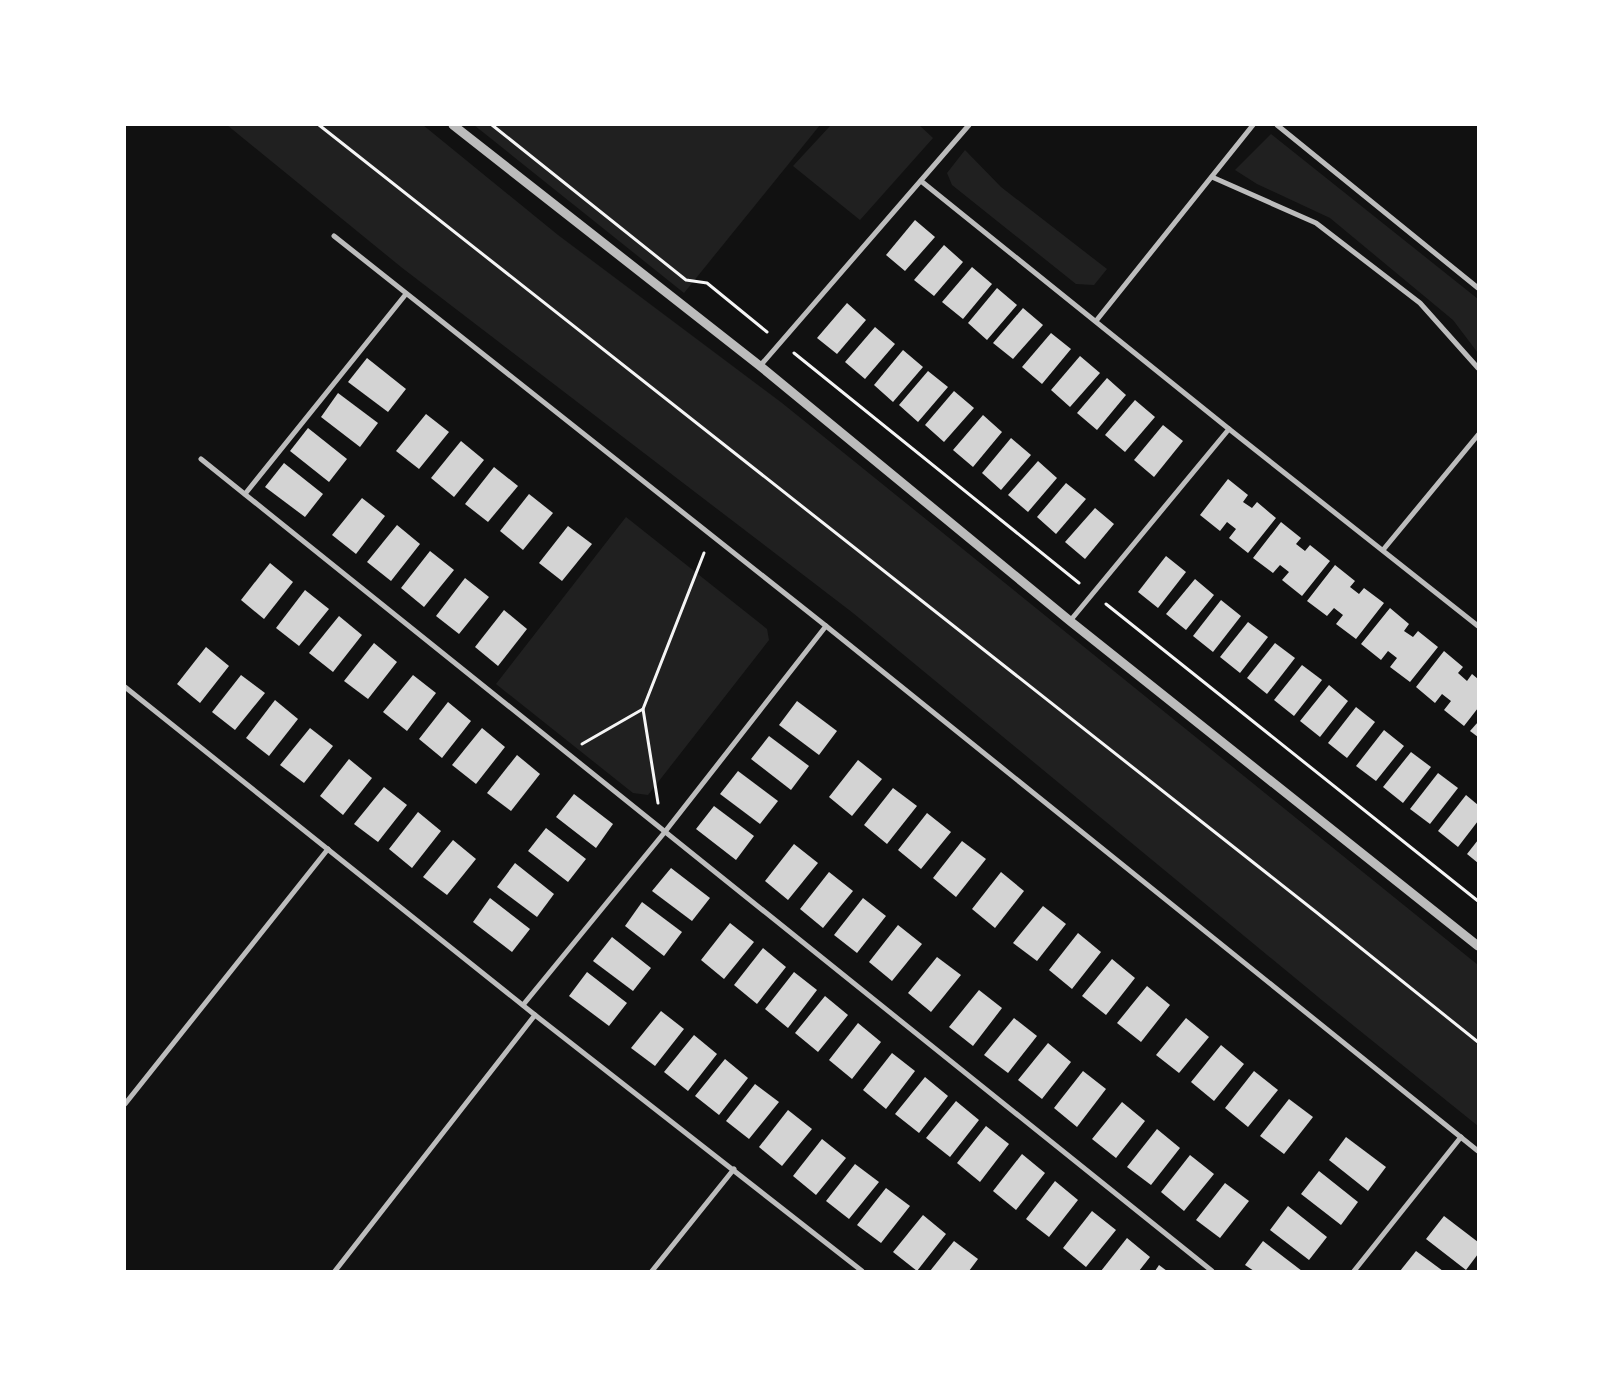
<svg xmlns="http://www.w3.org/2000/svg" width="1603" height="1396" viewBox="0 0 1603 1396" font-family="'Open Sans',sans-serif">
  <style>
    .green { fill: #202020 }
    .building { fill: #d3d3d3 }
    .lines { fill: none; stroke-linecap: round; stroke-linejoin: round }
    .path { stroke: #f5f5f5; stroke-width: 3 }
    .minor { stroke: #bcbcbc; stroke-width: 5 }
    .tertiary { stroke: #bcbcbc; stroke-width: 9 }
  </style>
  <rect width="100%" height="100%" fill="#111"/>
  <g class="green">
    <polygon points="227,125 423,125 558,235 782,403 1478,965 1478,1126 1323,1001 853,613 401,267"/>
    <polygon points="474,125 820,125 684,293"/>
    <polygon points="831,125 919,125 933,138 860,220 793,166"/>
    <polygon points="1271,134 1478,299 1478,353 1453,320 1330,218 1257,184 1235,170"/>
    <polygon points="965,150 1001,187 1107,269 1094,285 1076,284 952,185 947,173"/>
    <polygon points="626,517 767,629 769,640 648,795 633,793 496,684"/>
  </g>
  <g class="building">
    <polygon points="915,220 935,237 905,271 886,255"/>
    <polygon points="944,245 963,262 934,296 914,280"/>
    <polygon points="972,267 992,284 963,319 942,302"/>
    <polygon points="997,288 1017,305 987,340 968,323"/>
    <polygon points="847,303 866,320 837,354 817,338"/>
    <polygon points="1023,308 1043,325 1013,359 993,343"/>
    <polygon points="875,327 895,344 865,379 845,362"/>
    <polygon points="1051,333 1071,349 1042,384 1022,367"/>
    <polygon points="903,350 923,367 893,402 874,385"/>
    <polygon points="1080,356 1100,373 1070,407 1051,390"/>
    <polygon points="367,358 406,389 388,412 348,382"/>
    <polygon points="928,371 948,387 918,422 899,405"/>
    <polygon points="1107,378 1126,395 1097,430 1077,413"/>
    <polygon points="954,391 974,408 944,442 925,425"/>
    <polygon points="338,393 378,423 360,447 321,417"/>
    <polygon points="1135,400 1155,417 1125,452 1105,435"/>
    <polygon points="426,414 449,432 419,469 396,451"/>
    <polygon points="983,415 1002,432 973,467 953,450"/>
    <polygon points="1163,425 1183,441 1154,477 1134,460"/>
    <polygon points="308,428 347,459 329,482 290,451"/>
    <polygon points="1011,438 1031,455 1001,490 982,473"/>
    <polygon points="461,441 484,460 454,497 431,478"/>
    <polygon points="1038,461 1057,478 1028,512 1008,495"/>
    <polygon points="284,463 323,494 305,517 265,487"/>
    <polygon points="494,467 518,486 488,522 465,504"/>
    <polygon points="1228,479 1248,495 1243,502 1252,508 1257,502 1276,518 1248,553 1229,538 1236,529 1227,522 1220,531 1200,515"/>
    <polygon points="1066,483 1086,499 1056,534 1037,517"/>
    <polygon points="529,494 553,513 523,550 500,531"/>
    <polygon points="362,498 385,516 356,554 332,535"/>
    <polygon points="1095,508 1114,524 1085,559 1065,542"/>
    <polygon points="1281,522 1301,538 1296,544 1305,551 1310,545 1330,561 1302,596 1282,580 1289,572 1280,565 1273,573 1253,558"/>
    <polygon points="397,525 420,544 391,581 367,562"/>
    <polygon points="568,526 592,544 562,581 539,563"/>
    <polygon points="430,551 454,570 424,607 401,588"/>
    <polygon points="1166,556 1186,572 1158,608 1138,592"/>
    <polygon points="270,563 293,582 264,619 241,600"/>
    <polygon points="1335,565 1355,581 1350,587 1359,594 1364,588 1384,603 1356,639 1336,624 1343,615 1334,608 1327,616 1307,601"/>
    <polygon points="465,578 489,597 459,634 436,616"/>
    <polygon points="1195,579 1214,595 1186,630 1166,614"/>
    <polygon points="305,590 329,609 299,646 276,628"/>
    <polygon points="1221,600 1241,616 1213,652 1193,636"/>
    <polygon points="1390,608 1409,624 1404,631 1413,637 1418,631 1438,647 1410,682 1390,667 1397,658 1388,651 1381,660 1361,644"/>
    <polygon points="504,610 527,629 498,666 475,647"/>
    <polygon points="339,616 362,635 333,672 309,653"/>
    <polygon points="1248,622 1268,637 1240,673 1220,657"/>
    <polygon points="374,643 397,662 368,699 344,681"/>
    <polygon points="1275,643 1295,658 1267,694 1247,678"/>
    <polygon points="206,647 229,666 200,703 177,684"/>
    <polygon points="1444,651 1463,667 1458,673 1467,681 1472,674 1478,679 1478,708 1464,726 1444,710 1451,701 1442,694 1435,703 1416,687"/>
    <polygon points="1302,665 1322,680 1294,716 1274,700"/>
    <polygon points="241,675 265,693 235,730 212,712"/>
    <polygon points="413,675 436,693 407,731 383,712"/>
    <polygon points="1329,685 1348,701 1320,737 1300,721"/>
    <polygon points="275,700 298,719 269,756 246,738"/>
    <polygon points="797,701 837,731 819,755 779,725"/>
    <polygon points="448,702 471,721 442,758 419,739"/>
    <polygon points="1356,707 1375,722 1347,758 1328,743"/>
    <polygon points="1478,722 1478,737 1470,731"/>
    <polygon points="310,728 333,746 304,783 280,765"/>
    <polygon points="482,728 505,747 476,784 452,765"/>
    <polygon points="1384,730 1404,746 1376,781 1356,766"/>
    <polygon points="769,736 809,766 791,790 751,759"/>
    <polygon points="1411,752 1431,767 1403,803 1383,787"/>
    <polygon points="517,755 540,774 511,811 487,793"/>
    <polygon points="349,759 372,778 343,815 320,796"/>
    <polygon points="858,760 882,779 852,816 829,797"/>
    <polygon points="738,771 778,801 760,824 720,794"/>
    <polygon points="1438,773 1458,788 1430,824 1410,809"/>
    <polygon points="384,787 407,805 378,842 354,824"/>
    <polygon points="893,788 917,806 887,844 864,825"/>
    <polygon points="574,794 613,824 596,848 556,817"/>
    <polygon points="1466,795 1478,805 1478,821 1458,847 1438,831"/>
    <polygon points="714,806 754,836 736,860 696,829"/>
    <polygon points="418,812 441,831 412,868 389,849"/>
    <polygon points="927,813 951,832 921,869 898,850"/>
    <polygon points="546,828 586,859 568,882 528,851"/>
    <polygon points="453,840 476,859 447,895 423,877"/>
    <polygon points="1478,840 1478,863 1467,854"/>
    <polygon points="962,841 986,859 956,897 933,878"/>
    <polygon points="794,844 818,863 788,900 765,881"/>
    <polygon points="515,863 554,894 537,917 497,887"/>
    <polygon points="671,868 710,898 692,921 652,891"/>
    <polygon points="829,872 853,891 823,928 800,909"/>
    <polygon points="1001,872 1024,891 995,928 972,909"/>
    <polygon points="490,898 530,929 512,952 473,922"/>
    <polygon points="863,898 886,916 857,953 834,935"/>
    <polygon points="642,902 682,932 664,956 625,926"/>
    <polygon points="1043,906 1066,924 1037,961 1013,943"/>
    <polygon points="730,923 754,942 724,979 701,960"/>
    <polygon points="898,925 922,944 892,981 869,962"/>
    <polygon points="1078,933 1101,952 1072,989 1049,970"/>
    <polygon points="612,937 651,968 633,991 593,961"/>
    <polygon points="763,948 786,967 757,1004 734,985"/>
    <polygon points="937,957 961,975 931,1012 908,993"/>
    <polygon points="1112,959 1135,978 1106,1015 1082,996"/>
    <polygon points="587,972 627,1003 609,1026 569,996"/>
    <polygon points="794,972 817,990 788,1028 765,1009"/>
    <polygon points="1147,986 1170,1005 1141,1042 1117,1023"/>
    <polygon points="979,990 1002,1008 973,1046 949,1027"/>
    <polygon points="825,996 848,1015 818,1052 795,1033"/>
    <polygon points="661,1011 684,1029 655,1066 631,1048"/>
    <polygon points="1014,1018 1037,1036 1008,1073 984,1055"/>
    <polygon points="1186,1018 1209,1037 1179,1073 1156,1055"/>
    <polygon points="858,1023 881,1042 852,1079 829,1060"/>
    <polygon points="694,1035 717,1054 688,1091 664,1072"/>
    <polygon points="1048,1043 1071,1062 1042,1099 1018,1080"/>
    <polygon points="1221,1045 1244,1064 1214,1101 1191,1082"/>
    <polygon points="892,1053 915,1071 886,1109 863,1090"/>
    <polygon points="725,1059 748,1078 719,1115 695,1096"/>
    <polygon points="1083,1071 1106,1089 1077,1127 1054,1108"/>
    <polygon points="1254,1071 1278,1090 1248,1127 1225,1108"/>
    <polygon points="925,1077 948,1096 919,1133 895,1114"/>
    <polygon points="755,1084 779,1102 749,1139 726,1121"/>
    <polygon points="1289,1099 1313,1117 1284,1154 1260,1136"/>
    <polygon points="956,1101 979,1120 950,1157 926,1138"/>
    <polygon points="1122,1102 1145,1121 1116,1158 1092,1139"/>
    <polygon points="788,1110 812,1129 782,1166 759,1147"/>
    <polygon points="986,1126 1009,1144 980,1182 957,1163"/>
    <polygon points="1157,1129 1180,1148 1151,1185 1127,1167"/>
    <polygon points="1346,1137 1386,1167 1368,1191 1329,1160"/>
    <polygon points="822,1139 846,1158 816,1195 793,1176"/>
    <polygon points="1022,1154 1045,1173 1016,1210 993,1191"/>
    <polygon points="1190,1155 1214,1174 1184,1211 1161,1192"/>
    <polygon points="855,1164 879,1182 849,1219 826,1201"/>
    <polygon points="1319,1171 1358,1202 1341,1225 1301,1194"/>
    <polygon points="1055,1181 1078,1200 1049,1237 1026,1219"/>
    <polygon points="1225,1183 1249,1201 1220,1238 1196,1220"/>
    <polygon points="886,1188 910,1206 881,1243 857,1225"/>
    <polygon points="1288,1206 1327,1237 1309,1260 1270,1230"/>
    <polygon points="1092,1211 1116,1230 1086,1267 1063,1248"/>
    <polygon points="923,1215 946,1234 917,1271 893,1252"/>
    <polygon points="1444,1216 1478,1242 1478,1254 1466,1270 1426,1239"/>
    <polygon points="1127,1238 1150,1257 1139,1271 1101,1271"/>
    <polygon points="954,1241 978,1259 969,1271 930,1271"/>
    <polygon points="1263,1241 1302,1271 1254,1271 1245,1265"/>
    <polygon points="1416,1251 1443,1271 1400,1271"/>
    <polygon points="1159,1265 1167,1271 1155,1271"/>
  </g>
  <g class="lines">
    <g class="path">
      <polyline points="319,125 1316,912 1478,1042"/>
      <polyline points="492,125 686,280 707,283 767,332"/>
      <polyline points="794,353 1079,583"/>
      <polyline points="1106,604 1478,901"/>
      <polyline points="643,709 658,803"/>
      <polyline points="582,744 643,709 704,553"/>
    </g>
    <g class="minor">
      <polyline points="1277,125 1478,288"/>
      <polyline points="1212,177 1316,223 1420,303 1478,368"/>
      <polyline points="921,181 1229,429 1478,626"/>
      <polyline points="334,236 826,626 1478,1151"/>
      <polyline points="1096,321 1253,125"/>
      <polyline points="760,366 969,125"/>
      <polyline points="201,459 1212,1271"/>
      <polyline points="245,494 406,294"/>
      <polyline points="1383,550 1478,435"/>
      <polyline points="1070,621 1229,429"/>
      <polyline points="125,687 535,1015 862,1271"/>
      <polyline points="523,1005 664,833 826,626"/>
      <polyline points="125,1104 328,849"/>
      <polyline points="335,1271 535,1015"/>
      <polyline points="652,1271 734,1169"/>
      <polyline points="1354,1271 1461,1137"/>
    </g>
    <polyline class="tertiary" points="453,125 760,366 1070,621 1478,946"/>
  </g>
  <rect width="1603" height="1396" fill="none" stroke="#ffffff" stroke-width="252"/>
</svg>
